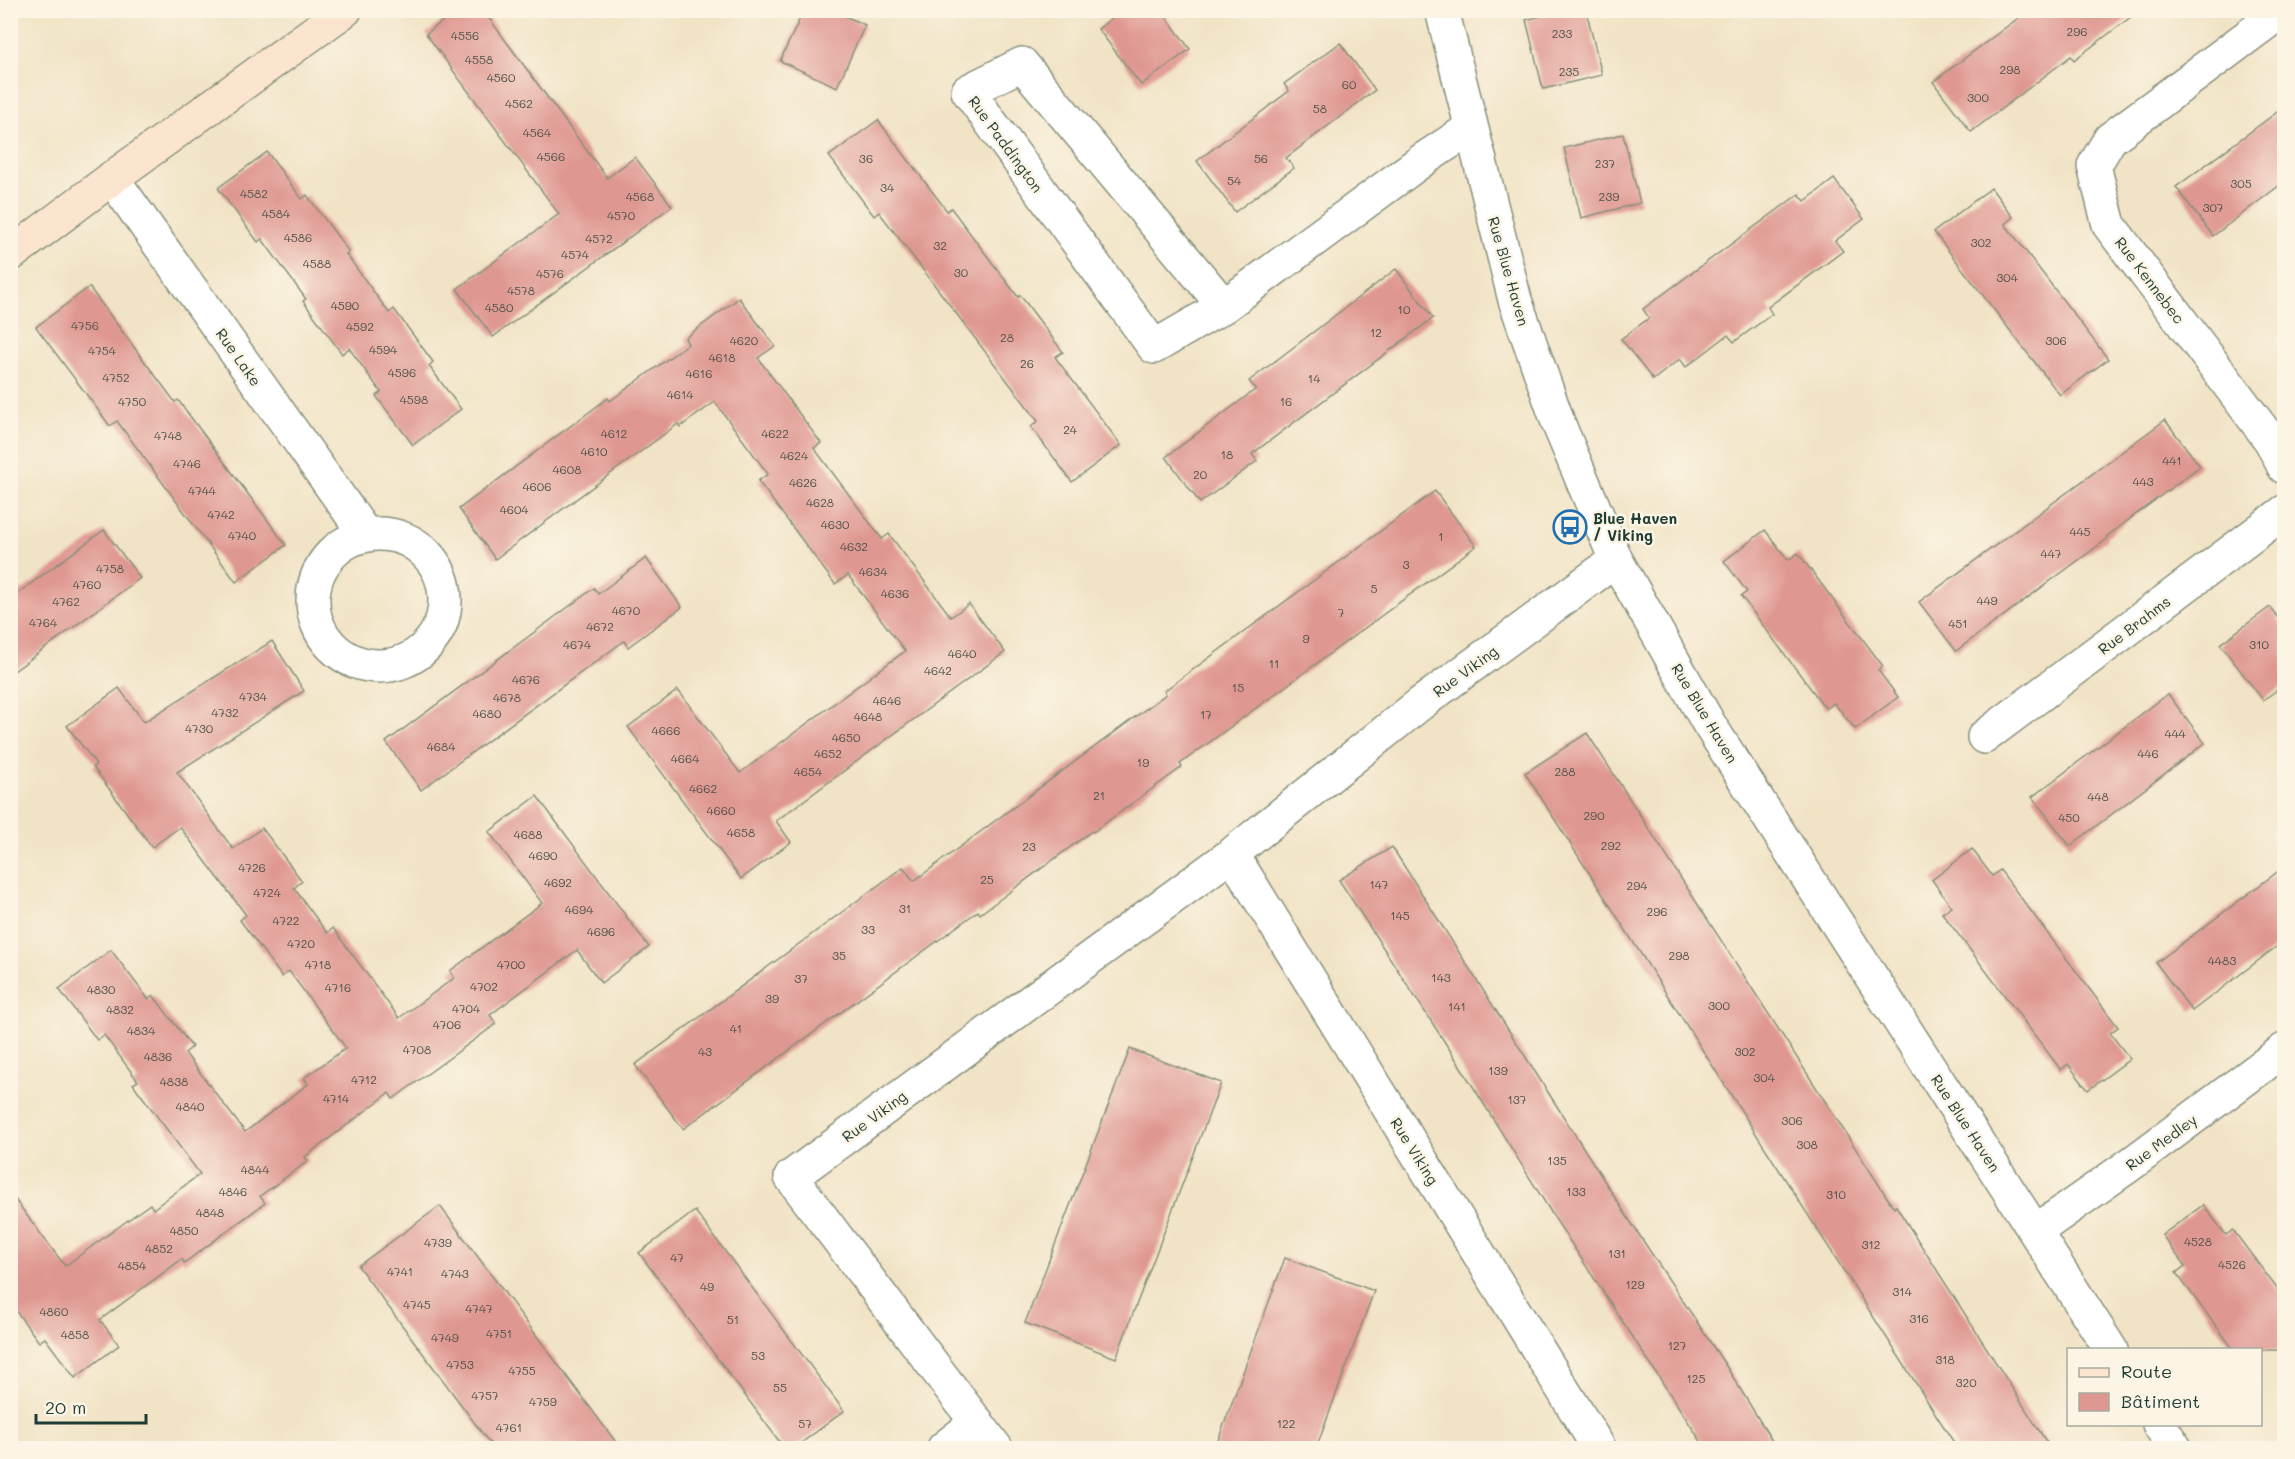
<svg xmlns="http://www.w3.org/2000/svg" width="2295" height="1459" viewBox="0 0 2295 1459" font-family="Mali,sans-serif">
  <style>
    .building { fill: #df9891 }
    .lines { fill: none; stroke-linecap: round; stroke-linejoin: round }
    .street-casing { stroke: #88907c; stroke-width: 36 }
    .secondary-casing { stroke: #88907c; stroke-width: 36 }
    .street { stroke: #fff; stroke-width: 33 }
    .secondary { stroke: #fce5cf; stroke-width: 33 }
    .labels { text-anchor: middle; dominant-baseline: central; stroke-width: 5; stroke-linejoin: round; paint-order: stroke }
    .number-label { font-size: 12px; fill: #4f544b }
    .street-label { font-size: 15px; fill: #1f3d34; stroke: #fcf5e5 }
    .poi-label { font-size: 15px; font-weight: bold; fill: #1f3d34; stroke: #fcf5e5; text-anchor: start }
  </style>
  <rect width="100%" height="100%" fill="#fcf5e5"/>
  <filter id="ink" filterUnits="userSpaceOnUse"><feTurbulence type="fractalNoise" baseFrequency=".0167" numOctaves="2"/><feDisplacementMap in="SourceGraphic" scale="12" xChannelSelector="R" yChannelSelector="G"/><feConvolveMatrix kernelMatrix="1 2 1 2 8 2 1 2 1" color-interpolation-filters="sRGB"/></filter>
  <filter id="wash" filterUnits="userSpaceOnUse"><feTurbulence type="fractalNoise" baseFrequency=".008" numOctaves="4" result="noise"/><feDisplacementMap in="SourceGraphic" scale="24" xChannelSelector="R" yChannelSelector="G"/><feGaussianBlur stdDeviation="1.35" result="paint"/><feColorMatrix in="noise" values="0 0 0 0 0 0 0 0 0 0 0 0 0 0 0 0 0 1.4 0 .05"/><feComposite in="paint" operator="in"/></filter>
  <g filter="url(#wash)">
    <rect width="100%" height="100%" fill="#f1e3c5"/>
    <g id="blocks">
      <g class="building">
        <polygon points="457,10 483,10 607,178 635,157 672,206 493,337 457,289 559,214 426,34"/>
        <polygon points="804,10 831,10 865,25 837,87 780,61"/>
        <polygon points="1122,10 1161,10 1190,49 1141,85 1098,29"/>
        <polygon points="1563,10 1586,10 1602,75 1543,89 1526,20"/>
        <polygon points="2029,10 2140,10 2074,60 2071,56 1971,132 1933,82"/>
        <polygon points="1340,43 1375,90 1286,158 1294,168 1235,212 1197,161 1289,91 1284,84"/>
        <polygon points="2284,107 2284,182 2213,236 2176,187"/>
        <polygon points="878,120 947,211 951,208 1018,297 1020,295 1063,352 1055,357 1121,445 1072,482 1031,427 1038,421 879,212 874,216 829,156"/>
        <polygon points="1623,134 1640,203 1581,218 1564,148"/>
        <polygon points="267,152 302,199 307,195 349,252 346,254 389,313 394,309 433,362 429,366 461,409 413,445 376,396 381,392 349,348 342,354 303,301 306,299 262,239 258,242 218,188"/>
        <polygon points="1834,179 1864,219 1835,241 1843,251 1768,307 1772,314 1734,342 1728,335 1686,367 1680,359 1653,380 1621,339 1649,318 1643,309 1799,194 1805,201"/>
        <polygon points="1991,188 2013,217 2005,224 2108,359 2060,395 1934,232"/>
        <polygon points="1396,269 1433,318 1252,454 1257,461 1200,503 1166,457 1256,389 1249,381"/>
        <polygon points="89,287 175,402 178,400 286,545 236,582 117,421 110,426 36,327"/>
        <polygon points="739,298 775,346 758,358 821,443 814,448 882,539 889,534 951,617 969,604 1005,652 776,821 791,842 741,879 628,727 678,690 740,773 905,651 848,575 835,584 758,481 768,474 715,402 680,427 678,424 495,559 459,509 608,398 610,401 688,344 685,338"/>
        <polygon points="2165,420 2200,466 2106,537 2107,539 1956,651 1919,602"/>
        <polygon points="1435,491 1476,546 1180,764 1182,767 1093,832 1092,831 980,914 978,911 683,1129 635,1065 903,867 914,881 1166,694 1164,691"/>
        <polygon points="104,530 140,578 10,674 10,599"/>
        <polygon points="1765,530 1788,560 1798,553 1883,666 1878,670 1898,697 1855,729 1834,703 1826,709 1741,596 1747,592 1724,561"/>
        <polygon points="646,558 682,607 628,647 624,641 421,790 386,742 594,588 598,594"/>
        <polygon points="2270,607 2284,626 2284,685 2263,700 2220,644"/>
        <polygon points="272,641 304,691 177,772 233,849 262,828 302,881 294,888 327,933 333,928 399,1018 454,978 450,971 542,903 489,832 537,796 649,947 601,983 577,950 490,1015 496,1024 393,1099 389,1093 305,1157 308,1161 260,1196 265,1203 184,1263 182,1259 100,1320 119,1345 75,1378 45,1338 39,1342 10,1303 10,1193 65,1266 150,1204 153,1209 200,1174 133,1084 138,1081 104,1035 97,1040 59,989 111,950 148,999 153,995 192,1047 185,1053 245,1132 308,1084 304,1078 346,1048 289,971 282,977 240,920 246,915 180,827 152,847 93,767 96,764 67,726 119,688 144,722"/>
        <polygon points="2168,694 2205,743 2070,846 2032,797"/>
        <polygon points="1587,733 1894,1208 1896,1206 2051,1449 1958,1449 1525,773"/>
        <polygon points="1392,847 1628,1218 1728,1369 1777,1449 1706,1449 1554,1217 1459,1064 1339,880"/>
        <polygon points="1972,849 1992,876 2000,870 2118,1027 2110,1033 2130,1059 2088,1090 2068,1064 2061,1070 1942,913 1952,907 1932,880"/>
        <polygon points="2284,867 2284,941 2192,1011 2156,963"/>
        <polygon points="1130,1049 1221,1083 1116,1358 1025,1323"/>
        <polygon points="2203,1205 2226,1235 2233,1230 2284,1298 2284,1350 2234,1350 2176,1273 2185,1266 2162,1235"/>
        <polygon points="440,1206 621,1449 494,1449 358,1266"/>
        <polygon points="695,1211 844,1411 793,1449 785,1449 639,1253"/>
        <polygon points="1285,1258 1374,1291 1316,1449 1215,1449"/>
      </g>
    </g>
  </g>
  <g filter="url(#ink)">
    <use href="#blocks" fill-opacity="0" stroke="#88907c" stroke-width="1.5"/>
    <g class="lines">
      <g class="street-casing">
        <g id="street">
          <polyline points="1442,10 1515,300 1559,425 1616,560 1709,724 2111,1350"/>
          <polyline points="2283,10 2110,139 2094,166 2109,225 2271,441 2284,467"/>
          <polyline points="112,178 366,535"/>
          <polyline points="1224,306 1022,64 968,91 1154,347 1224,306 1424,159 1471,128"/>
          <circle cx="379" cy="600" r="66"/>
          <polyline points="1984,737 2284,512"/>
          <polyline points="1232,854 1599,1448"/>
          <polyline points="2036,1231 2131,1164 2284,1050"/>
          <polyline points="2159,1424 2175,1448"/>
          <polyline points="944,1448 977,1422"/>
          <polyline points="996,1448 791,1177 1232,854 1420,704 1616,560"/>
        </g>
      </g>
      <g class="secondary-casing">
        <polyline id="secondary" points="10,255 112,178 345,10"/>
      </g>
      <use href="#street" class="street"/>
      <use href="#secondary" class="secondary"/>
    </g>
  </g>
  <defs>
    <g id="bus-ring" transform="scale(1.725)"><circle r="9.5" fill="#fcf5e5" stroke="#1f6fb2" stroke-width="1.5"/><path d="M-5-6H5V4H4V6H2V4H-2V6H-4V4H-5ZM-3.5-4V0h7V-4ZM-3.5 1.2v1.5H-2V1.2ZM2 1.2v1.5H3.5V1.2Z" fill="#1f6fb2"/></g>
  </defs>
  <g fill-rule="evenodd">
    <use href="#bus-ring" x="1570" y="527"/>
  </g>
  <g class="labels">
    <g class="number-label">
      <text x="2077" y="31">296</text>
      <text x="1562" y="33">233</text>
      <text x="465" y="35">4556</text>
      <text x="479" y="59">4558</text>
      <text x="2010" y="69">298</text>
      <text x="1569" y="71">235</text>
      <text x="501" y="77">4560</text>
      <text x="1349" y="84">60</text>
      <text x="1978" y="97">300</text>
      <text x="519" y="103">4562</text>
      <text x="1320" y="108">58</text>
      <text x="537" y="132">4564</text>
      <text x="551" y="156">4566</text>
      <text x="866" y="158">36</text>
      <text x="1261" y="158">56</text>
      <text x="1605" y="163">237</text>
      <text x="1234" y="180">54</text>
      <text x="2241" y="183">305</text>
      <text x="887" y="187">34</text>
      <text x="254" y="193">4582</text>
      <text x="640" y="196">4568</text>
      <text x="1609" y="196">239</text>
      <text x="2213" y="207">307</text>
      <text x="276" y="213">4584</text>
      <text x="621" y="215">4570</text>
      <text x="298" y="237">4586</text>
      <text x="599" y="238">4572</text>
      <text x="1981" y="242">302</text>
      <text x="940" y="245">32</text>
      <text x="575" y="254">4574</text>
      <text x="317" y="263">4588</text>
      <text x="961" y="272">30</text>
      <text x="550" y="273">4576</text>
      <text x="2007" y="277">304</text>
      <text x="521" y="290">4578</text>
      <text x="345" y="305">4590</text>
      <text x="499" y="307">4580</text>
      <text x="1404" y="309">10</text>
      <text x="85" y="325">4756</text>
      <text x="360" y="326">4592</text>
      <text x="1376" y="332">12</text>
      <text x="1007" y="337">28</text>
      <text x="744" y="340">4620</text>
      <text x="2056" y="340">306</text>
      <text x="383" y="349">4594</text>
      <text x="102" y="350">4754</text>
      <text x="722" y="357">4618</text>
      <text x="1027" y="363">26</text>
      <text x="402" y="372">4596</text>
      <text x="699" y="373">4616</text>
      <text x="116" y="377">4752</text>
      <text x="1314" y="378">14</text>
      <text x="680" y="394">4614</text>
      <text x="414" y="399">4598</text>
      <text x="132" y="401">4750</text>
      <text x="1286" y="401">16</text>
      <text x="1070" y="429">24</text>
      <text x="614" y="433">4612</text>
      <text x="775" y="433">4622</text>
      <text x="168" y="435">4748</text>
      <text x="594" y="451">4610</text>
      <text x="1227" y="454">18</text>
      <text x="794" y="455">4624</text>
      <text x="2172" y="460">441</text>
      <text x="187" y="463">4746</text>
      <text x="567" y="469">4608</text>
      <text x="1200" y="474">20</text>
      <text x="2143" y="481">443</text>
      <text x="803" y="482">4626</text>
      <text x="537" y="486">4606</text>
      <text x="202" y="490">4744</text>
      <text x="820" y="502">4628</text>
      <text x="514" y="509">4604</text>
      <text x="221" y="514">4742</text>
      <text x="835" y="524">4630</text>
      <text x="2080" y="531">445</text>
      <text x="242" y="535">4740</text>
      <text x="1441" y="536">1</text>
      <text x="854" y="546">4632</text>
      <text x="2051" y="553">447</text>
      <text x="1406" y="564">3</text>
      <text x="110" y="568">4758</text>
      <text x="873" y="571">4634</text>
      <text x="87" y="584">4760</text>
      <text x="1374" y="588">5</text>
      <text x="895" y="593">4636</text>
      <text x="1987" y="600">449</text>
      <text x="66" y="601">4762</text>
      <text x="626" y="610">4670</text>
      <text x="1341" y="612">7</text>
      <text x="43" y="622">4764</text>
      <text x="1958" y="623">451</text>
      <text x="600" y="626">4672</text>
      <text x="1306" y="638">9</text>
      <text x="577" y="644">4674</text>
      <text x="2259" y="644">310</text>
      <text x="962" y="653">4640</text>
      <text x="1274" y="663">11</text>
      <text x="938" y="670">4642</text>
      <text x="526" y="679">4676</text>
      <text x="1238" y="687">15</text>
      <text x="253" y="696">4734</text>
      <text x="507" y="697">4678</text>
      <text x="887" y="700">4646</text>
      <text x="225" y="712">4732</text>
      <text x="487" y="713">4680</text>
      <text x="1206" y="714">17</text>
      <text x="868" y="716">4648</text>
      <text x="199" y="728">4730</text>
      <text x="666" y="730">4666</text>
      <text x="2175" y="733">444</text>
      <text x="846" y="737">4650</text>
      <text x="441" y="746">4684</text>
      <text x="828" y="753">4652</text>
      <text x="2148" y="753">446</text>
      <text x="685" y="758">4664</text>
      <text x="1143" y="762">19</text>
      <text x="808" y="771">4654</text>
      <text x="1565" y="771">288</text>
      <text x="703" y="788">4662</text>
      <text x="1099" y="795">21</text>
      <text x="2098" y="796">448</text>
      <text x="721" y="810">4660</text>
      <text x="1594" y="815">290</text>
      <text x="2069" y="817">450</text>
      <text x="741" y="832">4658</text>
      <text x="528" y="834">4688</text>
      <text x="1611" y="845">292</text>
      <text x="1029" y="846">23</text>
      <text x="543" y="855">4690</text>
      <text x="252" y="867">4726</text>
      <text x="987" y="879">25</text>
      <text x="558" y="882">4692</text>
      <text x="1379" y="884">147</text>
      <text x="1637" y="885">294</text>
      <text x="267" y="892">4724</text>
      <text x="905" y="908">31</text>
      <text x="579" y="909">4694</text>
      <text x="1657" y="911">296</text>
      <text x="1400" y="915">145</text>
      <text x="286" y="920">4722</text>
      <text x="868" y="929">33</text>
      <text x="601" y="931">4696</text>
      <text x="301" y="943">4720</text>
      <text x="839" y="955">35</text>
      <text x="1679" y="955">298</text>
      <text x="2222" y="960">4483</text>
      <text x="318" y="964">4718</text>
      <text x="511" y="964">4700</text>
      <text x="1441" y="977">143</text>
      <text x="801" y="978">37</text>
      <text x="484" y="986">4702</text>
      <text x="338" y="987">4716</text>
      <text x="101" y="989">4830</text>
      <text x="772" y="998">39</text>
      <text x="1719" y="1005">300</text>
      <text x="1457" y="1006">141</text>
      <text x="466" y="1008">4704</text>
      <text x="120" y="1009">4832</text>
      <text x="447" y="1024">4706</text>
      <text x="736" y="1028">41</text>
      <text x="141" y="1030">4834</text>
      <text x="417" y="1049">4708</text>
      <text x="705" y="1051">43</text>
      <text x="1745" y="1051">302</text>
      <text x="158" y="1056">4836</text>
      <text x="1498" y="1070">139</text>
      <text x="1764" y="1077">304</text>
      <text x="364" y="1079">4712</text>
      <text x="174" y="1081">4838</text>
      <text x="336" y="1098">4714</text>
      <text x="1517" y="1099">137</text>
      <text x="190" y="1106">4840</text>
      <text x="1792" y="1120">306</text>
      <text x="1807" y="1144">308</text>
      <text x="1557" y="1160">135</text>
      <text x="255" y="1169">4844</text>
      <text x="233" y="1191">4846</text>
      <text x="1576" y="1191">133</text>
      <text x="1836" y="1194">310</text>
      <text x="210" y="1212">4848</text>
      <text x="184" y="1230">4850</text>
      <text x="2198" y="1241">4528</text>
      <text x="438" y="1242">4739</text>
      <text x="1871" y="1244">312</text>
      <text x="159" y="1248">4852</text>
      <text x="1617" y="1253">131</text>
      <text x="677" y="1257">47</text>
      <text x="2232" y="1264">4526</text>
      <text x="132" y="1265">4854</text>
      <text x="400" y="1271">4741</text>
      <text x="455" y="1273">4743</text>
      <text x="1635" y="1284">129</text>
      <text x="707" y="1286">49</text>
      <text x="1902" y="1291">314</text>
      <text x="417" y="1304">4745</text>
      <text x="479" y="1308">4747</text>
      <text x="54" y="1311">4860</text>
      <text x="1919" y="1318">316</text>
      <text x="733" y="1319">51</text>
      <text x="499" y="1333">4751</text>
      <text x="75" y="1334">4858</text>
      <text x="445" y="1337">4749</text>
      <text x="1677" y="1345">127</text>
      <text x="758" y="1355">53</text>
      <text x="1945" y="1359">318</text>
      <text x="460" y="1364">4753</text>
      <text x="522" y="1370">4755</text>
      <text x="1696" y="1378">125</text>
      <text x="1966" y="1382">320</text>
      <text x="780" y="1387">55</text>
      <text x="485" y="1395">4757</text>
      <text x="543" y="1401">4759</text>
      <text x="805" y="1423">57</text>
      <text x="1286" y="1423">122</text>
      <text x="509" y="1427">4761</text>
    </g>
    <g class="street-label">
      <text transform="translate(1006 144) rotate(54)">Rue Paddington</text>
      <text transform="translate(1509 271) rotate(74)">Rue Blue Haven</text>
      <text transform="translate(2150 280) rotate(53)">Rue Kennebec</text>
      <text transform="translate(239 357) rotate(55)">Rue Lake</text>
      <text transform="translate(2134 625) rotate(-37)">Rue Brahms</text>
      <text transform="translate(1465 671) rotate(-36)">Rue Viking</text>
      <text transform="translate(1705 713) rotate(59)">Rue Blue Haven</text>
      <text transform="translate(874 1116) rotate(-36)">Rue Viking</text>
      <text transform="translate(1966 1123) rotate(57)">Rue Blue Haven</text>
      <text transform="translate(2161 1142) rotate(-36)">Rue Medley</text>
      <text transform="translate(1415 1151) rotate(58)">Rue Viking</text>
    </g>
    <g class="poi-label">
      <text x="1593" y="518">Blue Haven<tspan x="1593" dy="17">/ Viking</tspan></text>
    </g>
  </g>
  <rect width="2295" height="1459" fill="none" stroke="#fcf5e5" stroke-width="36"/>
  <rect x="2067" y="1348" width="195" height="78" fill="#fcf5e5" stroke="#a4ab9e" stroke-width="1.5"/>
  <rect x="2079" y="1368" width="30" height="9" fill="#fce5cf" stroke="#a4ab9e" stroke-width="1.5"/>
  <text x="2121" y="1378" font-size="18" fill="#1f3d34">Route</text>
  <rect x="2079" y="1393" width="30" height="18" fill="#df9891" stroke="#a4ab9e" stroke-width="1.5"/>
  <text x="2121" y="1408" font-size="18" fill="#1f3d34">Bâtiment</text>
  <path d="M36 1414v9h110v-9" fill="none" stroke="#1f3d34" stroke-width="3"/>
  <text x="45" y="1414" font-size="18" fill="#1f3d34" stroke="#fcf5e5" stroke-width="4.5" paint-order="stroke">20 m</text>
</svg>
